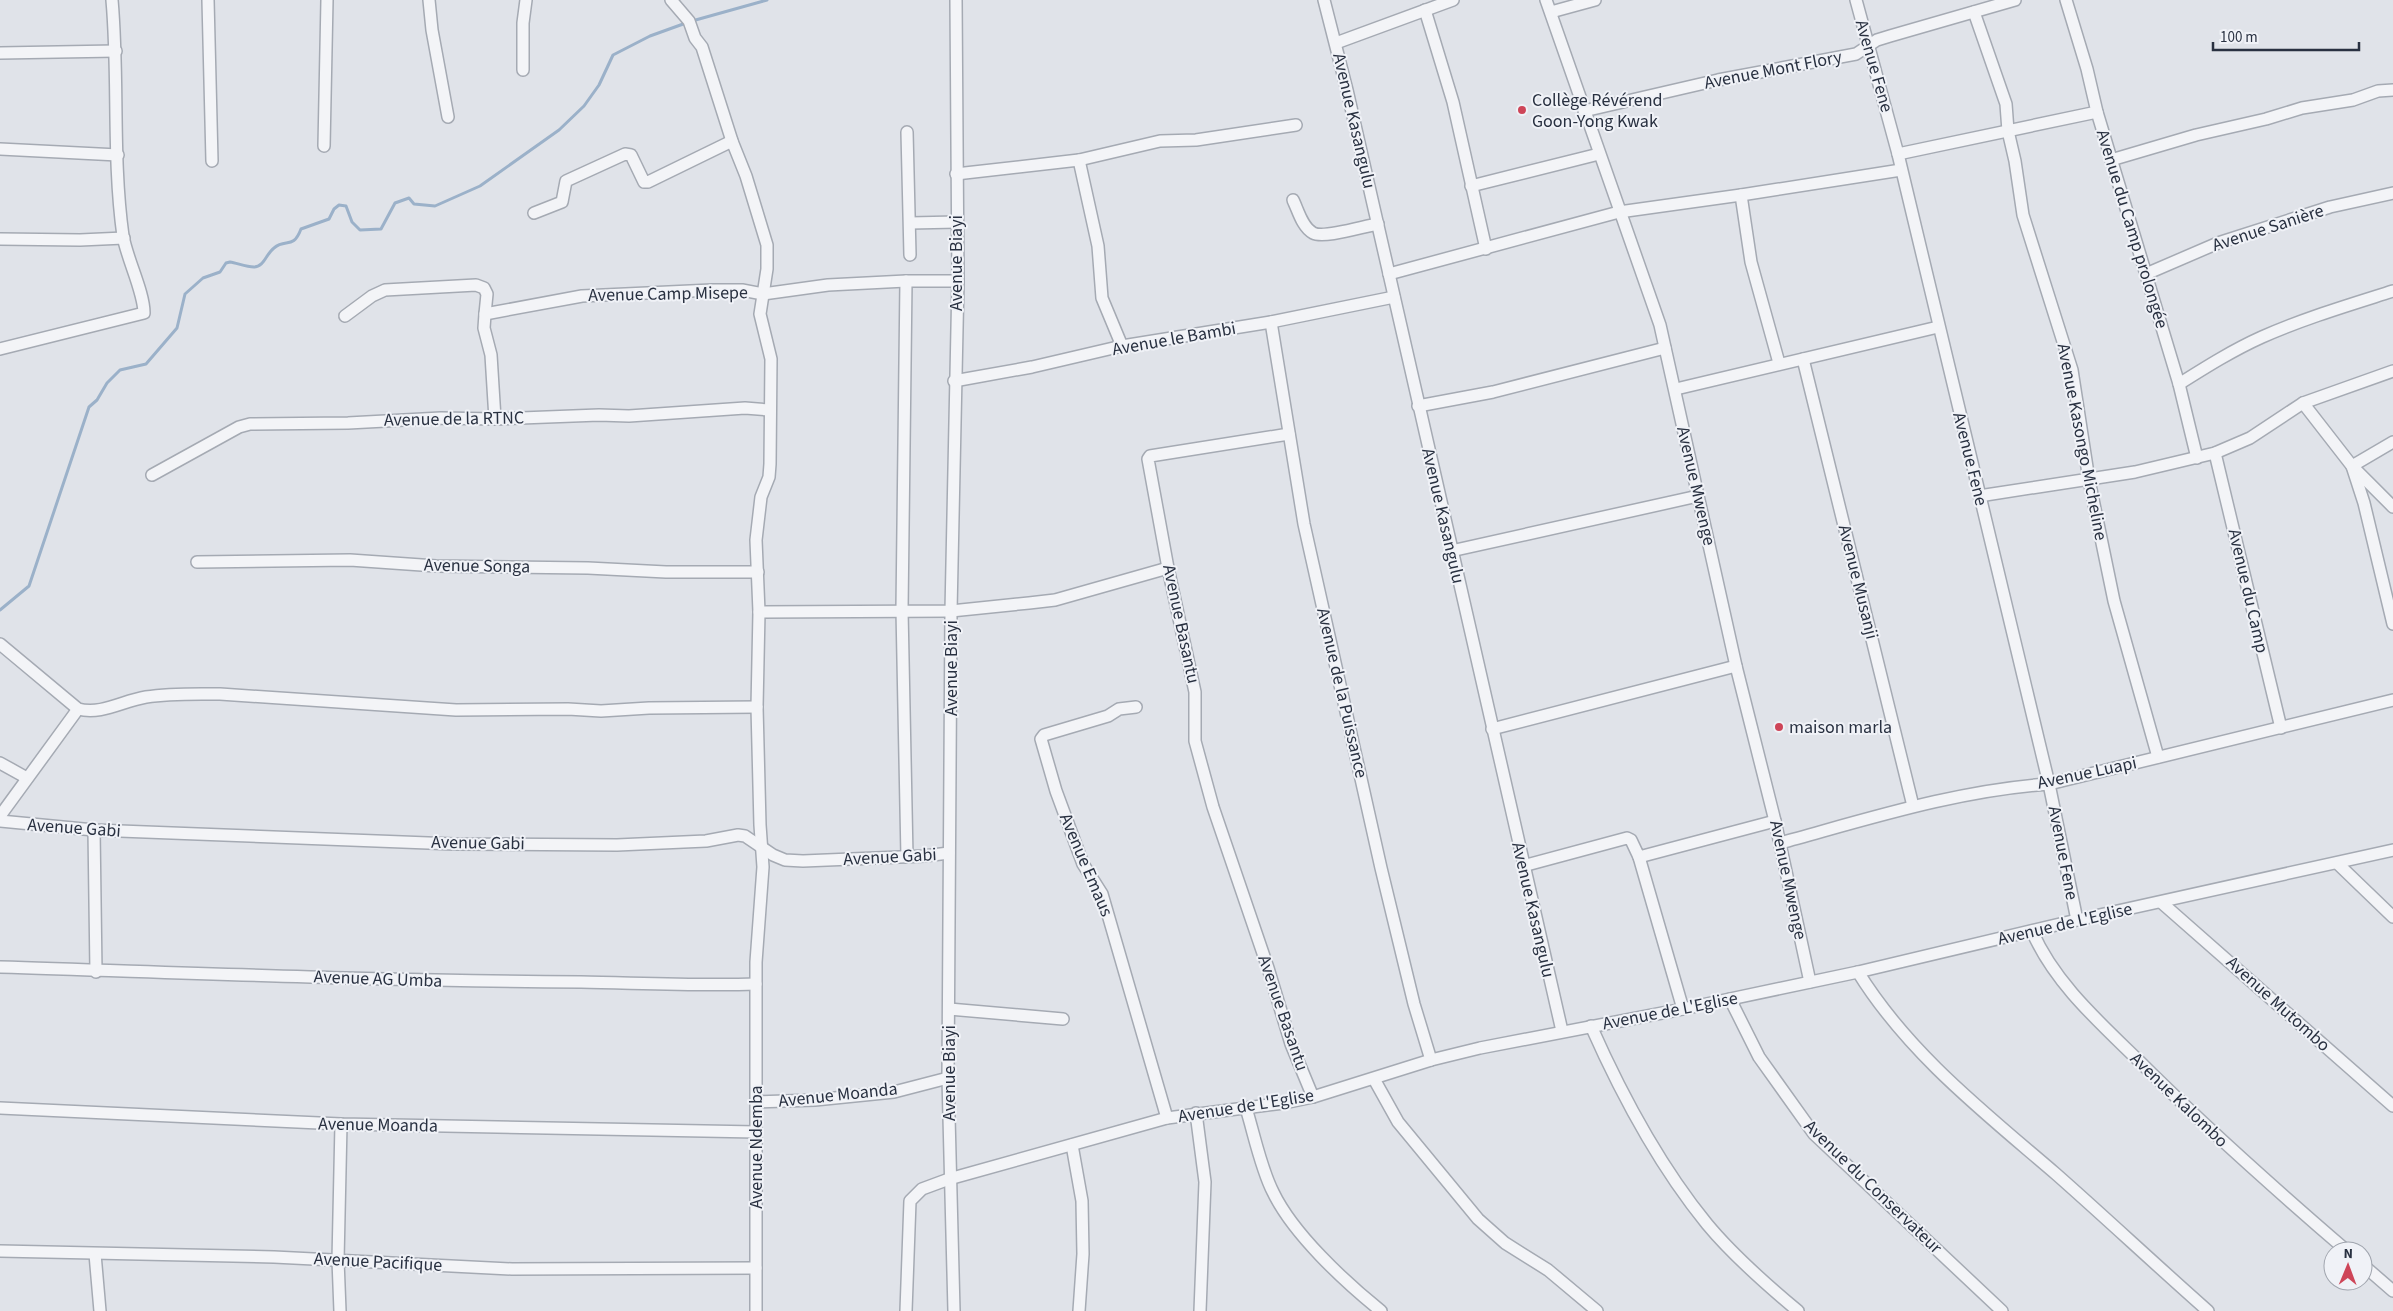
<svg xmlns="http://www.w3.org/2000/svg" width="2393" height="1311" viewBox="0 0 2393 1311" font-family="'Source Sans 3',sans-serif">
  <style>
    .lines { fill: none; stroke-linecap: round; stroke-linejoin: round }
    .stream { stroke: #9bb1c9; stroke-width: 3 }
    .minor-casing { stroke: #a5aab3; stroke-width: 14 }
    .minor { stroke: #f3f4f7; stroke-width: 11 }
    .poi-dot { fill: #ce4558; stroke: #f0f2f7; stroke-width: 2 }
    .labels { text-anchor: middle; dominant-baseline: central; stroke-width: 4; stroke-linejoin: round; paint-order: stroke }
    .street-label { font-size: 18px; fill: #293141; stroke: #f0f2f7 }
    .poi-label { font-size: 18px; fill: #293141; stroke: #f0f2f7; text-anchor: start }
  </style>
  <rect width="100%" height="100%" fill="#e0e3e9"/>
  <g class="lines">
    <g class="stream">
      <polyline points="692,21 767,0"/>
      <path d="M0,610L29,586L89,407L97,400L107,383L120,370L146,364L177,328L185,294L203,278L220,272L226,263L230,262C237,263 246,267 254,267C264,267 266,254 274,248C286,238 293,250 301,229L329,219L334,209L339,205L346,206L352,222L360,230L381,229L395,203L409,198L414,204L435,206L480,186L559,130L584,106L599,85L613,55L650,36L686,23"/>
    </g>
    <g class="minor-casing">
      <g id="minor">
        <polyline points="208,0 212,161"/>
        <polyline points="429,0 432,30 448,117"/>
        <polyline points="671,0 689,21 695,38 702,47 732,141 746,176 767,245 767,269 760,314 771,359 770,464 769,477 761,497 756,540 759,612 757,707 760,825 763,867 756,962 756,1311"/>
        <polyline points="1324,0 1347,90 1562,1031"/>
        <polyline points="1546,0 1660,325 1736,666 1775,821 1810,982"/>
        <polyline points="1856,0 1898,154 2049,784 2077,920"/>
        <polyline points="2066,0 2087,69 2097,112 2179,384 2197,458"/>
        <polyline points="1425,10 1453,102 1486,249"/>
        <polyline points="1551,12 1595,0"/>
        <polyline points="1974,12 2006,104 2008,131 2015,161 2023,215 2072,370 2089,480 2114,601 2158,757"/>
        <polyline points="1336,43 1453,0"/>
        <polyline points="0,53 116,51"/>
        <polyline points="523,70 523,23 526,0"/>
        <polyline points="1584,111 1718,80 1856,54 1877,40 1890,36 2015,0"/>
        <polyline points="907,132 910,255"/>
        <polyline points="324,146 327,0"/>
        <polyline points="0,149 118,155"/>
        <polyline points="1898,154 2097,112"/>
        <polyline points="1079,160 1098,246 1102,298 1122,346"/>
        <polyline points="2111,160 2196,135 2266,119 2302,108 2353,100 2378,91 2393,90"/>
        <polyline points="956,174 1079,160 1160,141 1196,140 1296,125"/>
        <polyline points="1471,186 1599,154"/>
        <polyline points="1741,195 1751,262 1779,363"/>
        <path d="M1293,200C1298,210 1302,227 1313,233C1324,239 1364,226 1378,224"/>
        <polyline points="534,213 562,202 566,181 625,154 631,155 644,182 648,182 732,141"/>
        <polyline points="910,223 957,222"/>
        <polyline points="0,239 80,240 124,238"/>
        <polyline points="1389,274 1619,212 1741,195 1901,170"/>
        <polyline points="2146,274 2218,243 2330,207 2393,193"/>
        <polyline points="906,281 902,610 907,857"/>
        <polyline points="345,316 372,296 385,290 476,285 484,288 487,294 485,314"/>
        <polyline points="1271,322 1304,524 1381,868 1414,1004 1431,1060"/>
        <path d="M0,349L144,313C144,292 127,259 123,236C112,158 119,78 112,0"/>
        <polyline points="1803,359 1913,806"/>
        <polyline points="954,381 1032,367 1122,346 1271,322 1394,297"/>
        <path d="M2179,384C2206,367 2233,350 2262,337C2305,318 2349,305 2393,291"/>
        <polyline points="1676,389 1938,327"/>
        <polyline points="2303,403 2352,466 2393,507"/>
        <polyline points="1418,406 1493,392 1665,348"/>
        <polyline points="495,419 491,355 484,328 485,314 582,296 712,290 742,290 763,294 828,285 906,281 958,281"/>
        <polyline points="1289,434 1150,456 1148,459 1168,568 1195,692 1195,741 1213,807 1268,968 1291,1044 1313,1097"/>
        <polyline points="2393,442 2352,466 2364,503 2393,624"/>
        <polyline points="2215,453 2281,728"/>
        <polyline points="152,475 239,427 250,424 348,423 441,418 495,419 599,415 629,416 745,408 769,410"/>
        <polyline points="1979,496 2135,472 2215,453 2250,438 2303,403 2393,371"/>
        <polyline points="1451,551 1698,496"/>
        <polyline points="197,562 350,560 436,566 588,568 666,572 758,572"/>
        <polyline points="759,612 951,611 1029,603 1055,600 1168,568"/>
        <path d="M0,644L78,709C102,715 122,701 146,697C171,693 196,694 220,694L456,710L568,709L601,711L649,708L757,707"/>
        <polyline points="1136,707 1119,709 1108,716 1044,735 1041,739 1056,791 1083,864 1102,894 1167,1118"/>
        <polyline points="1492,729 1736,666"/>
        <polyline points="0,763 27,778"/>
        <polyline points="0,816 78,709"/>
        <polyline points="0,821 94,830 454,844 617,845 706,841 738,835 745,836 773,855 785,860 803,861 924,856 949,853"/>
        <polyline points="94,830 96,972"/>
        <path d="M1780,843C1868,819 1958,790 2049,784L2393,700"/>
        <polyline points="1639,857 1683,1009"/>
        <polyline points="2337,863 2393,917"/>
        <polyline points="1523,866 1627,838 1631,840 1639,857 1775,821"/>
        <polyline points="2162,903 2393,1106"/>
        <path d="M2032,931C2054,982 2098,1021 2137,1059C2204,1126 2275,1189 2347,1251"/>
        <path d="M0,967C194,973 387,981 581,982C639,983 698,986 756,984"/>
        <path d="M1858,972C1908,1053 1985,1113 2056,1174C2107,1219 2157,1266 2208,1311"/>
        <polyline points="1730,999 1759,1057 1814,1134 2002,1311"/>
        <polyline points="949,1009 1063,1019"/>
        <path d="M1591,1026C1622,1096 1658,1164 1707,1224C1731,1253 1768,1286 1798,1311"/>
        <polyline points="1374,1079 1398,1122 1478,1219 1505,1243 1548,1270 1597,1311"/>
        <polyline points="757,1102 815,1100 894,1092 948,1078"/>
        <polyline points="0,1108 341,1124 756,1132"/>
        <path d="M1246,1108C1254,1134 1261,1169 1273,1192C1293,1234 1345,1282 1381,1311"/>
        <polyline points="1196,1113 1205,1182 1200,1311"/>
        <polyline points="1072,1145 1082,1201 1083,1254 1079,1311"/>
        <polyline points="0,1251 274,1257 512,1269 756,1268"/>
        <polyline points="95,1254 100,1311"/>
        <polyline points="2363,1265 2393,1291"/>
        <polyline points="340,1311 338,1260 341,1124"/>
        <polyline points="906,1311 910,1201 922,1189 949,1179 1167,1118 1284,1103 1313,1097 1431,1060 1480,1048 1683,1009 1858,972 2077,920 2393,850"/>
        <polyline points="954,1311 948,1078 951,611 958,281 956,0"/>
      </g>
    </g>
    <use href="#minor" class="minor"/>
  </g>
  <g class="poi-dot">
    <circle cx="1522" cy="110" r="5"/>
    <circle cx="1779" cy="727" r="5"/>
  </g>
  <g class="labels">
    <g class="street-label">
      <text transform="translate(1874 66) rotate(74)">Avenue Fene</text>
      <text transform="translate(1773 70) rotate(-11)">Avenue Mont Flory</text>
      <text transform="translate(1354 121) rotate(77)">Avenue Kasangulu</text>
      <text transform="translate(2268 228) rotate(-18)">Avenue Sanière</text>
      <text transform="translate(2132 229) rotate(73)">Avenue du Camp prolongée</text>
      <text transform="translate(956 263) rotate(-90)">Avenue Biayi</text>
      <text transform="translate(668 294) rotate(-1)">Avenue Camp Misepe</text>
      <text transform="translate(1174 339) rotate(-10)">Avenue le Bambi</text>
      <text transform="translate(454 419) rotate(-1)">Avenue de la RTNC</text>
      <text transform="translate(2082 442) rotate(79)">Avenue Kasongo Micheline</text>
      <text transform="translate(1970 459) rotate(76)">Avenue Fene</text>
      <text transform="translate(1696 486) rotate(77)">Avenue Mwenge</text>
      <text transform="translate(1443 516) rotate(77)">Avenue Kasangulu</text>
      <text transform="translate(477 566) rotate(1)">Avenue Songa</text>
      <text transform="translate(1858 582) rotate(76)">Avenue Musanji</text>
      <text transform="translate(2248 591) rotate(77)">Avenue du Camp</text>
      <text transform="translate(1181 624) rotate(78)">Avenue Basantu</text>
      <text transform="translate(951 668) rotate(-90)">Avenue Biayi</text>
      <text transform="translate(1342 693) rotate(77)">Avenue de la Puissance</text>
      <text transform="translate(2087 773) rotate(-12)">Avenue Luapi</text>
      <text transform="translate(74 828) rotate(4)">Avenue Gabi</text>
      <text transform="translate(478 843) rotate(1)">Avenue Gabi</text>
      <text transform="translate(2063 853) rotate(79)">Avenue Fene</text>
      <text transform="translate(890 857) rotate(-3)">Avenue Gabi</text>
      <text transform="translate(1086 865) rotate(67)">Avenue Emaus</text>
      <text transform="translate(1788 880) rotate(78)">Avenue Mwenge</text>
      <text transform="translate(1533 910) rotate(77)">Avenue Kasangulu</text>
      <text transform="translate(2065 924) rotate(-13)">Avenue de L'Eglise</text>
      <text transform="translate(378 979) rotate(2)">Avenue AG Umba</text>
      <text transform="translate(2278 1004) rotate(42)">Avenue Mutombo</text>
      <text transform="translate(1670 1011) rotate(-11)">Avenue de L'Eglise</text>
      <text transform="translate(1283 1013) rotate(71)">Avenue Basantu</text>
      <text transform="translate(949 1073) rotate(-90)">Avenue Biayi</text>
      <text transform="translate(838 1095) rotate(-6)">Avenue Moanda</text>
      <text transform="translate(2179 1100) rotate(44)">Avenue Kalombo</text>
      <text transform="translate(1246 1106) rotate(-9)">Avenue de L'Eglise</text>
      <text transform="translate(378 1125) rotate(1)">Avenue Moanda</text>
      <text transform="translate(756 1147) rotate(-90)">Avenue Ndemba</text>
      <text transform="translate(1873 1187) rotate(44)">Avenue du Conservateur</text>
      <text transform="translate(378 1262) rotate(3)">Avenue Pacifique</text>
    </g>
    <g class="poi-label">
      <text x="1532" y="100">Collège Révérend<tspan x="1532" dy="21">Goon-Yong Kwak</tspan></text>
      <text x="1789" y="727">maison marla</text>
    </g>
  </g>
  <g transform="translate(2348 1266) rotate(1)"><circle r="24" fill="#f0f2f7" stroke="#a0a5ae"/>
  <path d="M0-4L9 19L0 12L-9 19Z" fill="#ce4558"/>
  <text y="-8" font-size="14" font-weight="bold" text-anchor="middle" fill="#293141">N</text>
  </g>
  <path d="M2213 42v8h146v-8" fill="none" stroke="#293141" stroke-width="2.5"/>
  <text x="2220" y="42" font-size="15" fill="#293141" stroke="#f0f2f7" stroke-width="4" paint-order="stroke">100 m</text>
</svg>
